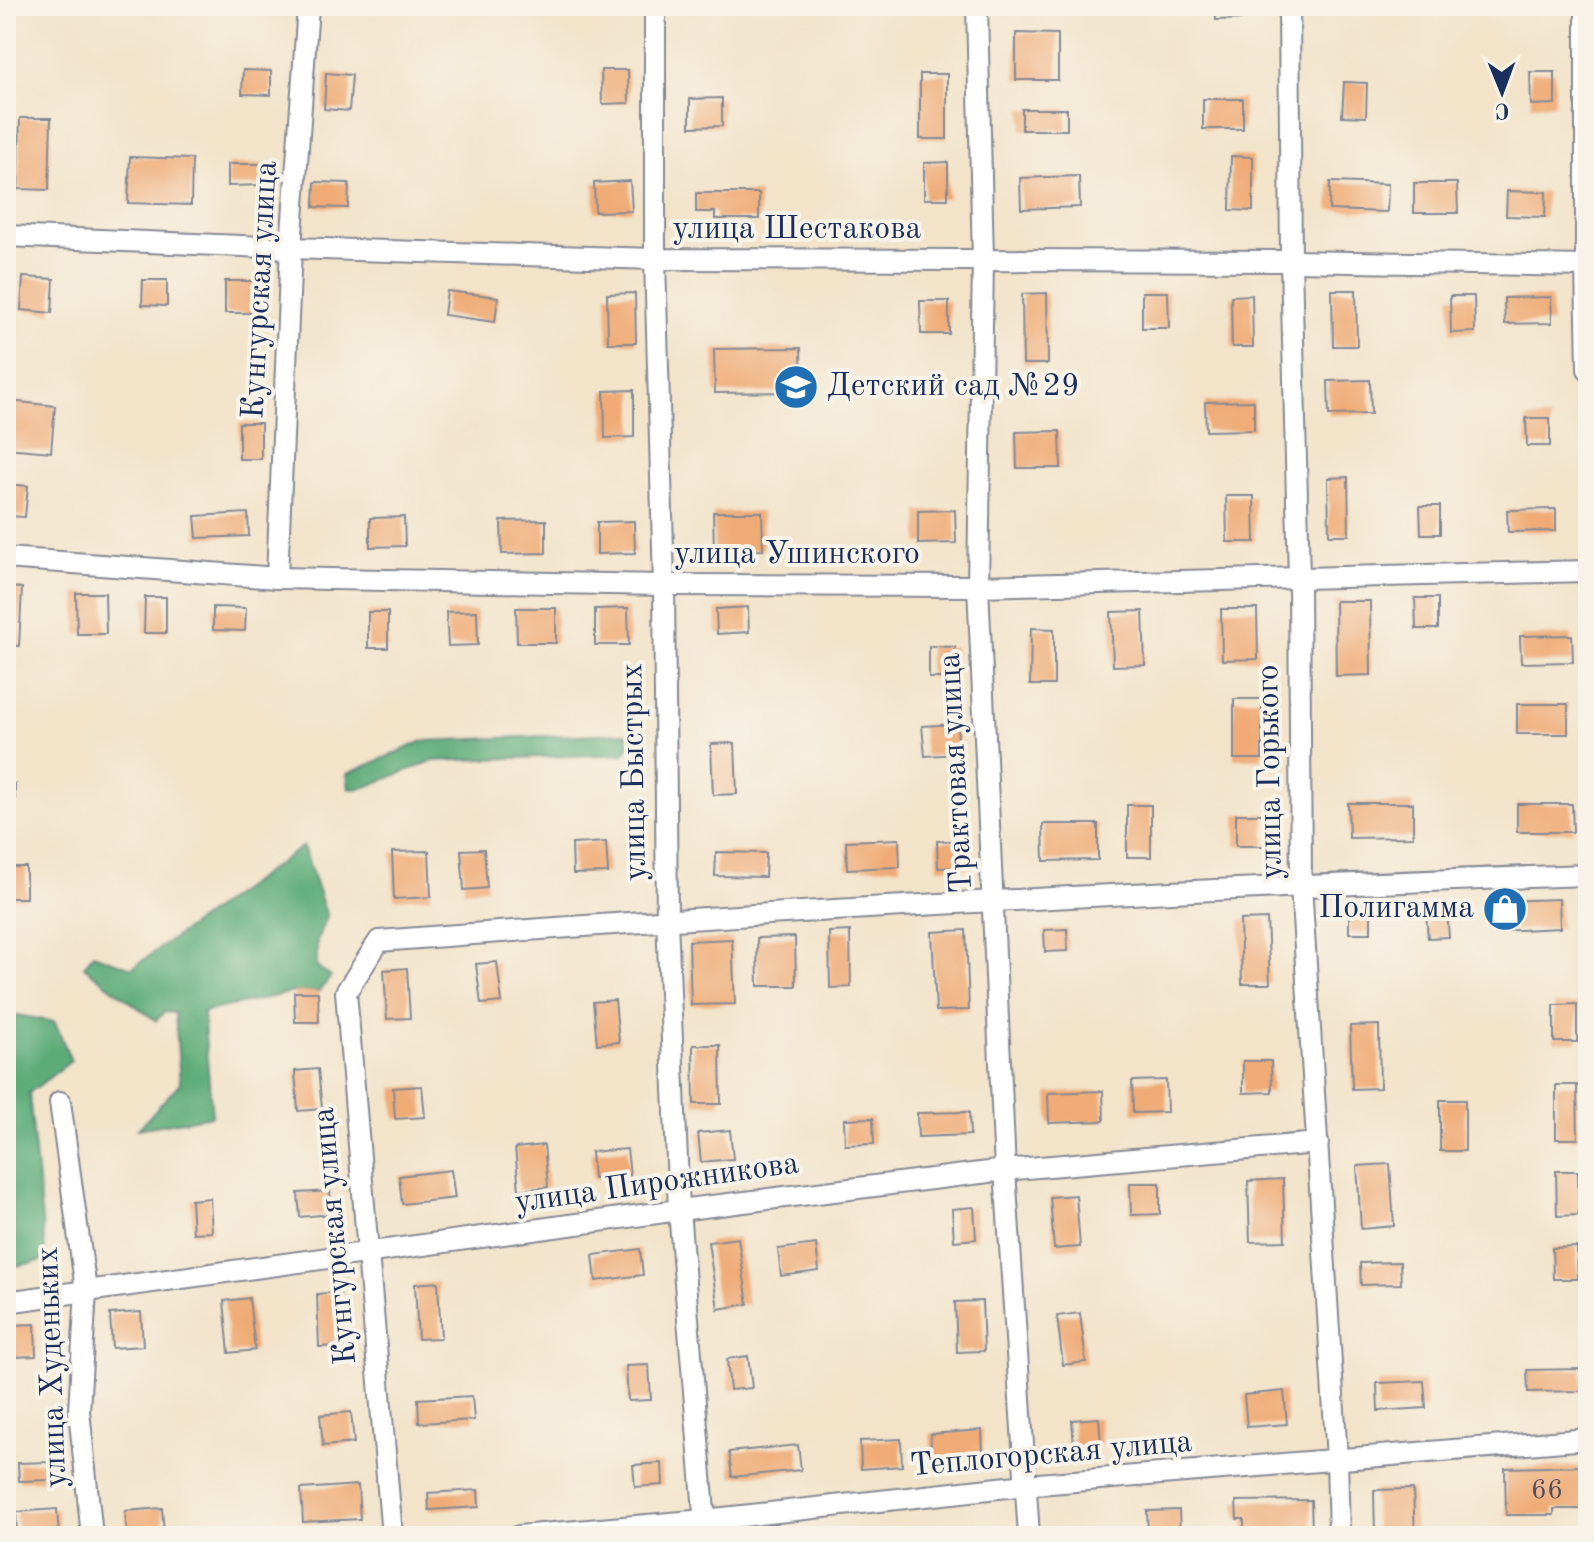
<svg xmlns="http://www.w3.org/2000/svg" width="1594" height="1542" viewBox="0 0 1594 1542" font-family="'Old Standard TT',serif">
  <style>
    .forest { fill: #5dac78; stroke: #3c6e6b; stroke-width: 2 }
    .building { fill: #efaa74 }
    .lines { fill: none; stroke-linecap: round; stroke-linejoin: round }
    .street-casing { stroke: #868994; stroke-width: 24 }
    .street { stroke: #fff; stroke-width: 20 }
    .labels { text-anchor: middle; dominant-baseline: central; stroke-width: 8; stroke-linejoin: round; paint-order: stroke }
    .number-label { font-size: 28px; fill: #504e64 }
    .street-label { font-size: 32px; fill: #1b2f5e; stroke: #f7f3e8 }
    .poi-label { font-size: 32px; fill: #1b2f5e; stroke: #f7f3e8; text-anchor: start }
  </style>
  <rect width="100%" height="100%" fill="#f7f3e8"/>
  <filter id="ink" filterUnits="userSpaceOnUse"><feTurbulence type="fractalNoise" baseFrequency=".0125" numOctaves="2"/><feDisplacementMap in="SourceGraphic" scale="16" xChannelSelector="R" yChannelSelector="G"/><feConvolveMatrix kernelMatrix="1 2 1 2 8 2 1 2 1" color-interpolation-filters="sRGB"/></filter>
  <filter id="wash" filterUnits="userSpaceOnUse"><feTurbulence type="fractalNoise" baseFrequency=".006" numOctaves="4" result="noise"/><feDisplacementMap in="SourceGraphic" scale="32" xChannelSelector="R" yChannelSelector="G"/><feGaussianBlur stdDeviation="1.8" result="paint"/><feColorMatrix in="noise" values="0 0 0 0 0 0 0 0 0 0 0 0 0 0 0 0 0 1.4 0 .05"/><feComposite in="paint" operator="in"/></filter>
  <g filter="url(#wash)">
    <rect width="100%" height="100%" fill="#f2e3c9"/>
    <g class="forest">
      <polygon points="627,733 629,746 624,754 432,761 363,788 349,789 347,774 423,741"/>
      <polygon points="303,846 327,917 317,940 317,967 331,977 318,992 294,992 203,1012 212,1116 138,1129 180,1083 175,1013 164,1012 156,1021 84,967 93,954 132,968"/>
      <polygon points="6,1013 55,1022 71,1061 29,1093 46,1260 6,1268"/>
    </g>
    <g id="blocks">
      <g class="building">
        <polygon points="1216,6 1245,6 1246,19 1216,20"/>
        <polygon points="1016,33 1058,34 1058,80 1016,80"/>
        <polygon points="243,70 271,71 271,95 242,94"/>
        <polygon points="601,70 628,70 629,103 602,104"/>
        <polygon points="1530,72 1555,72 1555,104 1531,105"/>
        <polygon points="326,73 352,75 349,111 324,109"/>
        <rect x="920" y="74" width="27" height="65"/>
        <polygon points="1344,82 1367,83 1366,117 1342,116"/>
        <polygon points="722,98 722,126 690,127 690,99"/>
        <rect x="1203" y="99" width="40" height="30"/>
        <rect x="1022" y="109" width="45" height="21"/>
        <polygon points="20,118 51,118 49,190 18,189"/>
        <polygon points="1231,156 1253,157 1253,211 1230,210"/>
        <polygon points="130,157 192,159 191,205 128,203"/>
        <polygon points="948,162 948,199 924,199 924,163"/>
        <polygon points="228,164 263,164 263,185 228,186"/>
        <polygon points="1079,176 1080,207 1021,209 1020,178"/>
        <polygon points="630,181 632,211 595,212 594,183"/>
        <polygon points="315,182 349,183 348,208 314,207"/>
        <polygon points="1330,182 1388,184 1387,212 1329,210"/>
        <polygon points="1414,183 1457,183 1458,213 1414,213"/>
        <polygon points="1507,191 1546,192 1545,217 1506,216"/>
        <polygon points="696,193 759,193 759,219 715,219 715,212 696,212"/>
        <polygon points="23,277 54,279 52,313 21,310"/>
        <polygon points="143,280 167,280 167,306 142,305"/>
        <rect x="225" y="281" width="40" height="32"/>
        <polygon points="1332,290 1356,290 1357,346 1333,346"/>
        <polygon points="447,291 498,297 495,322 444,315"/>
        <polygon points="1142,292 1168,292 1169,328 1142,328"/>
        <polygon points="635,293 636,343 608,343 607,294"/>
        <polygon points="1047,293 1048,364 1023,364 1022,294"/>
        <polygon points="1252,295 1253,347 1232,347 1231,296"/>
        <polygon points="1450,296 1474,296 1475,332 1451,333"/>
        <polygon points="1551,297 1552,323 1505,324 1504,298"/>
        <polygon points="920,301 949,301 949,334 921,334"/>
        <polygon points="801,348 802,392 715,393 714,349"/>
        <polygon points="1370,380 1371,414 1329,415 1328,381"/>
        <polygon points="634,390 634,437 605,438 604,391"/>
        <polygon points="10,401 55,406 51,452 6,448"/>
        <polygon points="1254,401 1254,430 1206,431 1205,402"/>
        <polygon points="1526,418 1550,418 1550,446 1527,446"/>
        <rect x="239" y="423" width="22" height="36"/>
        <polygon points="1060,431 1061,468 1017,468 1016,432"/>
        <polygon points="1348,477 1349,535 1329,535 1328,478"/>
        <polygon points="6,484 28,486 25,517 6,516"/>
        <polygon points="1226,496 1254,496 1255,542 1227,542"/>
        <polygon points="1420,506 1440,506 1440,534 1421,534"/>
        <polygon points="1556,509 1556,531 1508,532 1507,510"/>
        <polygon points="955,510 956,543 918,544 918,511"/>
        <polygon points="713,512 762,512 763,550 714,551"/>
        <polygon points="248,513 249,536 197,538 195,516"/>
        <polygon points="404,517 405,546 370,547 370,518"/>
        <polygon points="546,520 546,553 502,554 501,521"/>
        <polygon points="634,521 635,553 597,554 597,522"/>
        <polygon points="6,587 22,588 19,646 6,645"/>
        <polygon points="76,593 105,593 106,634 77,634"/>
        <polygon points="145,597 166,597 166,633 144,633"/>
        <polygon points="1415,598 1438,598 1438,629 1416,629"/>
        <polygon points="1335,601 1370,601 1371,675 1336,676"/>
        <polygon points="213,607 246,608 245,631 213,630"/>
        <polygon points="748,607 749,632 717,634 716,609"/>
        <polygon points="516,608 556,608 556,643 517,643"/>
        <polygon points="628,608 629,645 595,645 595,609"/>
        <polygon points="1221,609 1257,609 1258,659 1222,660"/>
        <polygon points="477,611 478,645 448,646 446,612"/>
        <polygon points="1143,611 1145,665 1113,666 1111,612"/>
        <rect x="368" y="612" width="20" height="36"/>
        <polygon points="1031,628 1054,629 1054,685 1030,685"/>
        <polygon points="1572,635 1573,662 1521,663 1520,636"/>
        <polygon points="929,646 955,647 955,678 929,678"/>
        <rect x="1234" y="699" width="28" height="60"/>
        <rect x="1517" y="704" width="51" height="30"/>
        <polygon points="957,724 959,754 925,756 922,726"/>
        <polygon points="735,743 737,794 713,795 711,744"/>
        <rect x="6" y="784" width="9" height="26"/>
        <polygon points="1348,803 1413,803 1413,837 1349,838"/>
        <polygon points="1517,804 1572,804 1573,832 1517,832"/>
        <rect x="1127" y="805" width="24" height="52"/>
        <rect x="1236" y="814" width="29" height="32"/>
        <polygon points="1043,824 1098,824 1098,860 1044,861"/>
        <polygon points="899,839 900,867 847,869 846,841"/>
        <polygon points="937,841 969,841 969,867 938,868"/>
        <polygon points="606,842 608,873 573,874 572,844"/>
        <polygon points="484,849 487,888 464,890 461,850"/>
        <polygon points="429,851 431,897 394,899 392,852"/>
        <polygon points="716,852 766,853 765,877 715,876"/>
        <rect x="6" y="867" width="20" height="31"/>
        <polygon points="1559,899 1560,928 1497,931 1496,901"/>
        <rect x="1349" y="904" width="22" height="29"/>
        <polygon points="1447,911 1449,937 1428,938 1426,912"/>
        <polygon points="1267,919 1270,984 1242,984 1240,920"/>
        <polygon points="1067,929 1068,951 1045,952 1044,930"/>
        <polygon points="966,930 969,1010 936,1011 932,932"/>
        <polygon points="850,931 851,987 830,988 829,932"/>
        <polygon points="795,937 796,986 758,986 757,938"/>
        <polygon points="732,939 735,1004 691,1005 689,941"/>
        <polygon points="497,962 502,1002 481,1004 476,964"/>
        <polygon points="407,968 410,1018 387,1019 384,970"/>
        <polygon points="294,992 318,992 319,1022 295,1022"/>
        <polygon points="615,1000 619,1042 597,1044 593,1002"/>
        <polygon points="1577,1004 1577,1042 1554,1042 1554,1005"/>
        <polygon points="1379,1025 1380,1088 1352,1089 1350,1026"/>
        <polygon points="693,1045 720,1045 721,1104 694,1104"/>
        <polygon points="1243,1061 1271,1061 1272,1092 1243,1093"/>
        <polygon points="318,1069 322,1109 298,1111 295,1071"/>
        <polygon points="1166,1080 1167,1112 1133,1113 1132,1081"/>
        <polygon points="1556,1085 1577,1085 1578,1139 1556,1139"/>
        <polygon points="422,1086 425,1117 395,1119 393,1088"/>
        <polygon points="1103,1091 1104,1121 1049,1123 1048,1093"/>
        <rect x="1440" y="1100" width="25" height="51"/>
        <polygon points="969,1112 970,1135 918,1137 917,1113"/>
        <polygon points="873,1118 874,1144 845,1145 844,1119"/>
        <polygon points="730,1130 733,1159 701,1162 698,1133"/>
        <polygon points="544,1145 548,1187 519,1190 515,1148"/>
        <polygon points="627,1149 630,1175 593,1179 591,1152"/>
        <polygon points="1390,1164 1394,1226 1361,1229 1357,1166"/>
        <polygon points="451,1170 455,1198 402,1204 399,1176"/>
        <polygon points="1556,1171 1578,1171 1579,1215 1557,1216"/>
        <polygon points="1283,1179 1285,1241 1250,1242 1248,1181"/>
        <polygon points="1130,1183 1160,1183 1160,1214 1131,1215"/>
        <polygon points="330,1191 331,1214 300,1217 298,1193"/>
        <polygon points="1076,1195 1080,1247 1054,1249 1050,1197"/>
        <polygon points="210,1198 212,1232 193,1233 191,1200"/>
        <polygon points="974,1207 976,1239 954,1241 952,1209"/>
        <polygon points="738,1238 748,1304 718,1309 708,1242"/>
        <polygon points="816,1244 819,1271 781,1276 778,1249"/>
        <polygon points="1577,1247 1578,1279 1553,1279 1552,1248"/>
        <polygon points="640,1249 643,1275 596,1281 593,1255"/>
        <polygon points="1400,1262 1401,1284 1361,1285 1360,1263"/>
        <polygon points="438,1282 441,1338 418,1339 415,1284"/>
        <polygon points="340,1292 343,1346 319,1347 317,1294"/>
        <polygon points="249,1298 255,1350 229,1353 224,1301"/>
        <polygon points="982,1301 984,1351 957,1352 955,1302"/>
        <polygon points="141,1312 143,1346 112,1348 110,1314"/>
        <polygon points="1080,1313 1086,1362 1063,1365 1057,1316"/>
        <polygon points="35,1324 36,1356 14,1357 13,1325"/>
        <polygon points="748,1356 752,1388 730,1390 727,1359"/>
        <polygon points="649,1365 651,1400 628,1401 626,1366"/>
        <polygon points="1581,1369 1582,1391 1528,1392 1527,1370"/>
        <polygon points="1424,1381 1426,1408 1378,1411 1377,1383"/>
        <polygon points="1284,1391 1287,1424 1247,1427 1244,1395"/>
        <polygon points="472,1396 474,1420 419,1423 418,1399"/>
        <polygon points="351,1412 354,1443 323,1446 320,1415"/>
        <polygon points="1099,1418 1101,1445 1074,1447 1072,1420"/>
        <polygon points="982,1430 983,1454 932,1457 930,1434"/>
        <polygon points="901,1439 902,1466 861,1469 860,1441"/>
        <polygon points="798,1445 801,1470 732,1477 729,1452"/>
        <polygon points="52,1462 52,1480 19,1481 18,1463"/>
        <polygon points="662,1463 663,1485 635,1487 633,1465"/>
        <polygon points="1588,1466 1588,1509 1554,1509 1554,1515 1506,1515 1505,1468"/>
        <polygon points="358,1485 360,1519 303,1522 301,1489"/>
        <polygon points="1413,1489 1415,1536 1375,1536 1374,1490"/>
        <polygon points="478,1490 479,1507 429,1510 428,1493"/>
        <polygon points="1311,1500 1312,1532 1244,1534 1244,1519 1237,1519 1236,1501"/>
        <polygon points="162,1508 164,1535 127,1536 125,1511"/>
        <polygon points="57,1509 59,1536 17,1536 16,1512"/>
        <polygon points="1179,1510 1180,1536 1148,1536 1147,1511"/>
        <polygon points="1073,1531 1097,1532 1097,1536 1073,1536"/>
        <polygon points="897,1532 897,1536 864,1536 864,1533"/>
      </g>
    </g>
  </g>
  <g filter="url(#ink)">
    <use href="#blocks" fill-opacity="0" stroke="#868994" stroke-width="2"/>
    <g class="lines">
      <g class="street-casing">
        <g id="street">
          <polyline points="655,6 655,259 664,585 667,919 679,1210 706,1536"/>
          <polyline points="977,6 983,261 978,586 1005,1170 1029,1536"/>
          <polyline points="1289,6 1291,261 1299,579 1301,885 1337,1459 1339,1536"/>
          <polyline points="1586,6 1586,266 1588,369"/>
          <polyline points="6,236 291,248 655,259 1291,261 1588,266"/>
          <polyline points="6,558 277,578 664,585 978,586 1588,571"/>
          <polyline points="277,578 291,248 308,6"/>
          <polyline points="60,1102 86,1290 79,1411 92,1536"/>
          <polyline points="6,1302 679,1210 1005,1170 1318,1143"/>
          <path d="M392,1536L346,992L379,941C782,910 1185,889 1588,875"/>
          <polyline points="519,1536 705,1520 1026,1485 1588,1439"/>
        </g>
      </g>
      <use href="#street" class="street"/>
    </g>
  </g>
  <defs>
    <g id="school-disc" transform="scale(2.3)"><circle r="9.5" fill="#1f6fb2" stroke="#f7f3e8"/><path d="M0-5L7-2L0 1L-7-2ZM-4 1L0 2.5L4 1V4Q0 6-4 4Z" fill="#fff"/></g>
    <g id="shop-disc" transform="scale(2.3)"><circle r="9.5" fill="#1f6fb2" stroke="#f7f3e8"/><path d="M-5-2.5h2.3a2.7 3.5 0 0 1 5.4 0H5L5.5 6h-11ZM-1.5-2.5h3a1.5 2.3 0 0 0-3 0Z" fill="#fff"/></g>
  </defs>
  <g fill-rule="evenodd">
    <use href="#school-disc" x="796" y="387"/>
    <use href="#shop-disc" x="1505" y="909"/>
  </g>
  <g class="labels">
    <g class="number-label">
      <text x="1547" y="1491">66</text>
    </g>
    <g class="street-label">
      <text x="797" y="230">улица Шестакова</text>
      <text transform="translate(261 290) rotate(-87)">Кунгурская улица</text>
      <text x="797" y="555">улица Ушинского</text>
      <text transform="translate(635 772) rotate(-91)">улица Быстрых</text>
      <text transform="translate(1271 772) rotate(-91)">улица Горького</text>
      <text transform="translate(957 773) rotate(-93)">Трактовая улица</text>
      <text transform="translate(657 1184) rotate(-8)">улица Пирожникова</text>
      <text transform="translate(336 1236) rotate(-95)">Кунгурская улица</text>
      <text transform="translate(53 1367) rotate(-92)">улица Худеньких</text>
      <text transform="translate(1051 1455) rotate(-5)">Теплогорская улица</text>
    </g>
    <g class="poi-label">
      <text x="827" y="387">Детский сад №29</text>
      <text x="1474" y="909" text-anchor="end">Полигамма</text>
    </g>
  </g>
  <rect width="1594" height="1542" fill="none" stroke="#f7f3e8" stroke-width="32"/>
  <g transform="translate(1502 92) rotate(179)" stroke="#f7f3e8" stroke-width="6" paint-order="stroke">
  <path d="M0-6L14 30L0 20L-14 30Z" fill="#1b2f5e"/>
  <text y="-12" font-size="22" font-weight="bold" text-anchor="middle" fill="#1b2f5e">С</text>
  </g>
</svg>
